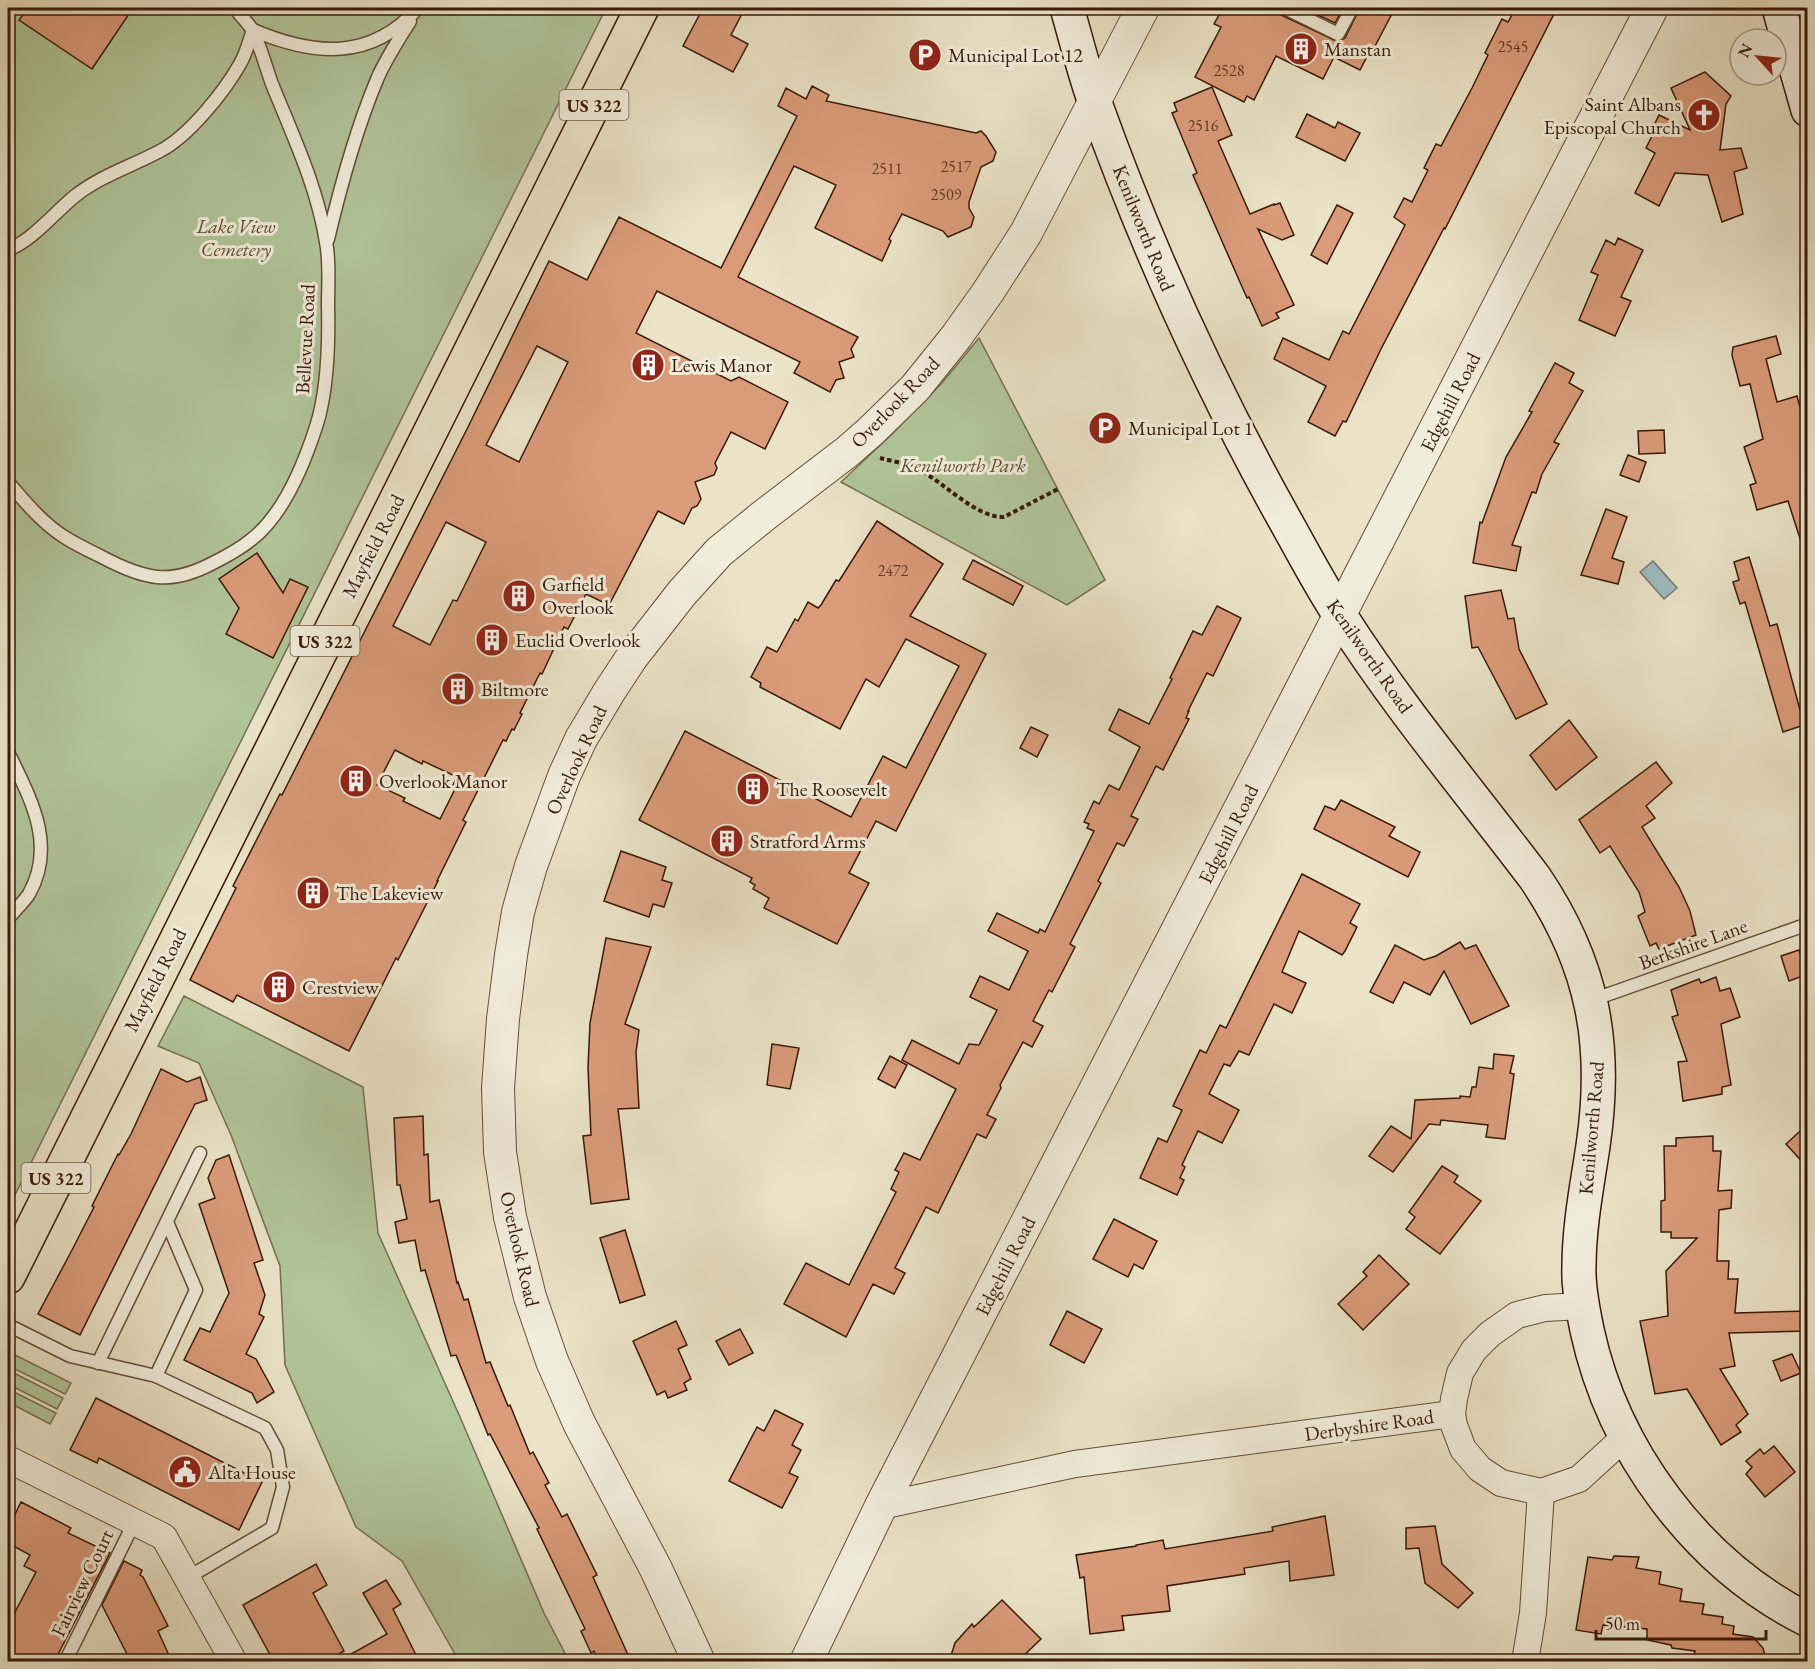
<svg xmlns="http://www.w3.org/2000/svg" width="1815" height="1669" viewBox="0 0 1815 1669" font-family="'EB Garamond',serif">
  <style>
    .green { fill: #b1c59a; stroke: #756f52; stroke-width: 1.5 }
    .water { fill: #9ebbc1; stroke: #767a77; stroke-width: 1.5 }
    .building { fill: #da9b7a; stroke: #391909; stroke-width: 1.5; fill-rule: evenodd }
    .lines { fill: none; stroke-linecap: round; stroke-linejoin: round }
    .service-casing { stroke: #654c38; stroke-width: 15 }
    .minor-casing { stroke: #654c38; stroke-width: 28 }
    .tertiary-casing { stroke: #654c38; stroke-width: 34 }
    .secondary-casing { stroke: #391909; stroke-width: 36 }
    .primary-casing { stroke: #391909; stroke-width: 36 }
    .path { stroke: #391909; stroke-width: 4; stroke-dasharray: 4.5 3; stroke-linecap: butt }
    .service { stroke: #f1eddb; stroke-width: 12 }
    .minor { stroke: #f1eddb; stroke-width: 26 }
    .tertiary { stroke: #f1eddb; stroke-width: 32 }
    .secondary { stroke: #f1eddb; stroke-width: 33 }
    .primary { stroke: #eae3c7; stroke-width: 33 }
    .labels { text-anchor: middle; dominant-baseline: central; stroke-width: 6; stroke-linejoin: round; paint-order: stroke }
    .number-label { font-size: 16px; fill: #613a25 }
    .shield { fill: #f1eddb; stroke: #705948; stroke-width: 1.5 }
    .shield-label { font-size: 18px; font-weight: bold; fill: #391909 }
    .poi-label { font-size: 20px; fill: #391909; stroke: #f1eddb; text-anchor: start }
    .park-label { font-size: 20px; font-style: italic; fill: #5d4d34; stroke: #f1eddb }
    .street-label { font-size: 20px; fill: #391909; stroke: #f1eddb }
  </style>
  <rect width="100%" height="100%" fill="#eae3c7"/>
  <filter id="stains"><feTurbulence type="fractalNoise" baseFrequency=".00333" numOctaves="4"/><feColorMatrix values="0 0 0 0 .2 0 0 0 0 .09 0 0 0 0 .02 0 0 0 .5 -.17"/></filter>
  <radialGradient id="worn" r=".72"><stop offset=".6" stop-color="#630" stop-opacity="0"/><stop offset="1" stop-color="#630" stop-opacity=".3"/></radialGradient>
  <g class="green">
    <polygon points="8,8 606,8 8,1209"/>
    <polygon points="1791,8 1807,8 1807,67"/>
    <polygon points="979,338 1105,580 1067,605 841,482 891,435 941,384"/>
    <polygon points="184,996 363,1087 378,1233 460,1417 544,1613 569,1661 459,1661 402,1561 356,1527 285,1365 280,1266 231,1135 199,1063 158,1046"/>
    <polygon points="15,1355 71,1383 65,1394 9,1366"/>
    <polygon points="8,1370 63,1398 57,1409 8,1384"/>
    <polygon points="8,1389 56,1413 50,1424 8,1402"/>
  </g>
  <polygon class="water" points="1653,561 1677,588 1664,599 1640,572"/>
  <g class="building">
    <polygon points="28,8 133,8 92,69 19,20"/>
    <polygon points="703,8 745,8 731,35 748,44 733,72 683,46"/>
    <polygon points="1223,8 1277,8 1278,12 1281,15 1338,42 1345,38 1360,8 1395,8 1374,48 1372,47 1360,70 1334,57 1323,79 1276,56 1254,100 1247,96 1244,102 1195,77 1221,27 1214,24"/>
    <polygon points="1303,8 1343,8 1335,23"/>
    <polygon points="1516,8 1557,8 1445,229 1444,228 1381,349 1346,422 1343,421 1335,436 1308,422 1326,386 1274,359 1283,338 1329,360 1343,331 1349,334 1405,225 1394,217 1404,198 1412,202 1428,170 1424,168 1436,144 1441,146 1472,88 1488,55 1485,53 1502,19 1508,22"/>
    <polygon points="1705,72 1731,96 1726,104 1720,150 1741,148 1747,168 1734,172 1743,214 1722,222 1708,175 1675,173 1659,206 1635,193 1655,153 1646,148 1652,136 1649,135 1659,115 1690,130 1671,88"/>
    <path d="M812,86L829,95L826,101L976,133L981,131L986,136L996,152L993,161L981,167L969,202V208L974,217L971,227L948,237L943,231L902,214L889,239L891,241L882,261L815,228L836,185L794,166L738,277L858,337L851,349L854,357L839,362L844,378L836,380L830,392L794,373L800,362L657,291L636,333L731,381L739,377L788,402L765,449L731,432L715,463L717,468L714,475L695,482L701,499L697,506L692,508L684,524L658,511L609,605L586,594L568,629L564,627L542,674L540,673L520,713L522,714L514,730L512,729L506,741L503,740L463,820L466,822L437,881H438L398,960L396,958L349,1051L237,995L233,1002L190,980L236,888L233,886L280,794L282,795L468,427L549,261L587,280L619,217L721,268L797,116L778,106L786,88L806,99ZM537,346L568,362L519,462L486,445ZM446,522L486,542L457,601L453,600L430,645L393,626ZM395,750L422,764L423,761L457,777L452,787L455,789L440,819L403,801L405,798L377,785Z"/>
    <polygon points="1212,87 1232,135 1218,141 1250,214 1274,204 1274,205 1280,203 1294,235 1282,240 1258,229 1294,305 1276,313 1279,318 1262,326 1249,297 1247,298 1239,280 1193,175 1197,173 1172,113 1177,111 1174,103"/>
    <polygon points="1307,114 1335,128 1338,122 1360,133 1345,161 1296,137"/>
    <polygon points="1337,205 1353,213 1327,264 1311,255"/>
    <polygon points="1618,238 1643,250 1621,297 1631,301 1615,336 1579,320 1598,275 1591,272 1606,240 1615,245"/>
    <polygon points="1776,336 1781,354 1766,359 1777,402 1797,396 1808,438 1808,550 1804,551 1788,501 1757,510 1750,485 1756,483 1744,447 1763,439 1750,384 1740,386 1732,355 1733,347"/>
    <polygon points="1555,363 1574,373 1569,383 1583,391 1554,442 1559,444 1542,474 1536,493 1532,492 1512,545 1521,547 1516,571 1473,563 1480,522 1482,523 1506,457 1532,412 1529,411"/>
    <polygon points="1664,430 1665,453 1639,454 1638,431"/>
    <polygon points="1628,455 1646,462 1639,482 1620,475"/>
    <polygon points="1606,509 1627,517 1612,558 1624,562 1618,584 1581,575"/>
    <polygon points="877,521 943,564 910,616 986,654 896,831 876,821 849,873 869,883 837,944 764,908 769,898 753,889 755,885 750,882 752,878 639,820 685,731 851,817 883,756 906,768 959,666 906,639 879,687 866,679 840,729 760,687 761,683 751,677 767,647 777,652 795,619 798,621 808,602 818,608 821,605 836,580 839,581"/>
    <polygon points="257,553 283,593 290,579 308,587 273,658 226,634 239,608 219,579"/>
    <polygon points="1749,557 1770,626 1777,624 1804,725 1783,732 1745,602 1740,604 1733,582 1739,580 1734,562"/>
    <polygon points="973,560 1023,586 1013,605 963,579"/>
    <polygon points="1501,590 1508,619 1514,618 1519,649 1547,704 1516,719 1478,647 1472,648 1465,596"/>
    <polygon points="1217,606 1241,618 1213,676 1207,673 1188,711 1189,711 1186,718 1189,719 1163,770 1156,766 1131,816 1138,819 1124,846 1117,843 1098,881 1101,883 1070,944 1075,947 1052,992 1049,990 1033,1021 1043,1026 1032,1047 1023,1042 1000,1085 1001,1088 987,1115 996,1119 986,1138 977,1134 938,1213 926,1207 895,1268 905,1273 894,1294 873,1284 846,1337 784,1304 806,1263 849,1285 896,1192 891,1189 899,1172 895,1170 904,1153 920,1160 956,1089 902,1060 912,1040 959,1064 969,1044 979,1045 997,1010 970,997 980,976 1009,990 1028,951 988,931 997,913 1038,933 1040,929 1045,932 1094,831 1087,828 1089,824 1084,822 1094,801 1099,804 1109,785 1119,790 1140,747 1109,730 1119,709 1149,724 1172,679 1170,678 1193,631 1202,635"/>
    <polygon points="1569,720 1597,757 1556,790 1530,755"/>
    <polygon points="1031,727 1048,735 1037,757 1020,748"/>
    <polygon points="1656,762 1672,783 1646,806 1655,818 1642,827 1679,887 1690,911 1696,935 1659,949 1656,943 1650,946 1638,916 1645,912 1639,892 1610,846 1600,853 1579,820"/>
    <polygon points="1341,800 1395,827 1389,836 1420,852 1408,877 1314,829 1325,806 1335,810"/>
    <polygon points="621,851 666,867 662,880 672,883 664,907 653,904 649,917 604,901"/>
    <polygon points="1302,874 1360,904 1350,923 1357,927 1345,951 1342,955 1299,931 1282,972 1306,983 1292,1013 1274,1004 1249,1055 1239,1051 1230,1066 1224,1064 1209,1094 1239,1110 1222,1143 1198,1131 1182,1165 1185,1167 1180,1178 1184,1180 1177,1195 1140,1178 1158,1138 1167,1142 1182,1110 1173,1106 1200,1050 1206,1053 1220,1025 1226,1028"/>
    <polygon points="606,938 651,947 625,1024 639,1030 636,1052 639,1108 618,1109 629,1199 591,1204 583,1136 591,1135 588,1068 590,1023"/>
    <polygon points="1460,942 1465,949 1476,945 1509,1006 1471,1024 1444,971 1430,995 1404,982 1393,1003 1370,992 1395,945 1424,960 1436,956"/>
    <polygon points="1799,950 1808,974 1789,981 1781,956"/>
    <polygon points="1716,977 1720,991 1730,988 1740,1017 1721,1024 1731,1085 1722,1087 1722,1094 1683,1101 1678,1062 1687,1061 1672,1017 1678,1015 1671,990 1699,979 1701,983"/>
    <polygon points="772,1044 799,1048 790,1089 767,1085"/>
    <polygon points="1494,1054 1514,1056 1510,1073 1514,1074 1505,1139 1486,1137 1488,1125 1441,1120 1440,1125 1429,1124 1393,1172 1369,1156 1391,1126 1411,1139 1415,1100 1460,1098 1460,1096 1470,1097 1472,1087 1476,1087 1479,1067 1493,1069"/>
    <polygon points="890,1056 907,1065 895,1088 878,1079"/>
    <polygon points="161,1069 187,1082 200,1077 207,1100 195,1104 80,1335 38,1314 72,1250 94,1207 92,1206 118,1154 119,1155 131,1134"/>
    <polygon points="423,1116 424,1155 428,1154 430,1202 439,1200 457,1283 458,1282 464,1300 468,1299 486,1363 490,1362 508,1406 510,1405 530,1454 533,1452 549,1483 545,1485 562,1517 567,1514 597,1575 593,1577 628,1655 614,1662 599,1662 594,1651 591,1653 581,1631 585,1629 537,1529 539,1528 490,1434 488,1435 456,1355 451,1356 425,1270 421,1271 415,1240 399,1243 395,1222 407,1219 400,1185 397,1185 394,1118"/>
    <polygon points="1808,1124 1808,1168 1786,1144"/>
    <polygon points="1713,1136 1713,1151 1721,1151 1718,1191 1732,1190 1731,1208 1719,1210 1717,1261 1729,1261 1728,1279 1738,1279 1735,1313 1808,1311 1808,1331 1729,1333 1735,1366 1720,1369 1748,1414 1736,1425 1741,1432 1721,1445 1687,1389 1655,1394 1640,1321 1668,1316 1666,1271 1697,1238 1671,1238 1671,1232 1661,1232 1661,1201 1665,1200 1664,1146 1676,1146 1676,1138"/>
    <polygon points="229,1155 263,1260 254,1263 265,1295 259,1314 264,1317 246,1354 256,1359 274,1392 257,1403 252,1393 184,1360 200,1328 210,1332 229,1293 199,1204 215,1198 208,1178 216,1160"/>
    <polygon points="1442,1166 1458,1176 1454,1182 1481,1201 1440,1254 1406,1229 1415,1217 1409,1212"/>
    <polygon points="1114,1219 1157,1241 1143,1269 1134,1264 1128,1277 1093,1259"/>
    <polygon points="625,1230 645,1295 620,1303 600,1238"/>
    <polygon points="1379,1255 1409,1284 1363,1330 1338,1304 1367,1276 1363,1272"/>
    <polygon points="1067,1311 1102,1329 1084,1363 1050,1345"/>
    <polygon points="676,1321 687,1345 678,1349 691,1379 684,1383 687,1390 668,1398 665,1391 657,1395 633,1341"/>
    <polygon points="740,1329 753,1353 729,1365 716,1341"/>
    <polygon points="1792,1354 1801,1373 1781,1381 1773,1361"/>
    <polygon points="96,1398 262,1482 239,1530 99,1458 97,1463 70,1450"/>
    <polygon points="775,1410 803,1424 792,1445 801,1450 789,1473 798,1477 782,1508 729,1481 757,1427 764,1431"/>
    <polygon points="1774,1446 1795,1472 1765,1497 1746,1474 1752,1467 1746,1461 1760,1449 1764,1454"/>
    <polygon points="21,1502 71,1528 68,1533 110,1553 54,1662 8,1662 8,1630 15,1614 14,1614 36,1572 24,1566 30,1555 8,1543 8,1529"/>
    <polygon points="1325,1516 1334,1575 1290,1581 1289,1561 1244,1568 1245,1574 1167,1586 1170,1611 1122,1616 1124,1630 1090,1634 1084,1577 1080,1578 1076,1555 1136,1546 1136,1545 1163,1540 1165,1549 1273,1531 1272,1527"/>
    <polygon points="1435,1526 1442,1564 1473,1593 1458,1608 1425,1583 1419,1548 1406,1549 1406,1528"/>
    <polygon points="1614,1556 1639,1557 1636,1568 1661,1572 1659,1584 1682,1589 1680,1601 1704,1604 1702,1614 1723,1617 1722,1624 1734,1626 1733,1634 1753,1637 1763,1648 1767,1662 1740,1662 1694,1655 1695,1651 1672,1648 1671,1645 1647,1640 1647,1629 1603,1625 1601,1634 1576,1630 1588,1557 1612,1560"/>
    <polygon points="124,1561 142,1570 140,1575 143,1577 168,1626 158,1631 172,1662 131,1662 102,1605"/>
    <polygon points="316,1564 327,1585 313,1593 344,1651 325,1662 274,1662 243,1605"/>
    <polygon points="386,1580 401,1604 393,1609 419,1661 337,1662 387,1634 363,1593"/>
    <polygon points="1002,1600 1041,1639 1017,1662 949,1662 955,1643 972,1624 974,1627"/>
  </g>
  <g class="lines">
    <g class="service-casing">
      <g id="service">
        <polyline points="1285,8 1338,34 1352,8"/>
        <path d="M328,239C341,184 356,129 378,77C387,57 399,39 410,21"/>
        <path d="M8,250C34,239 53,214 75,196C100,176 132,166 160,151C189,136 224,92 240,64C246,54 249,41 253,30C314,56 371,61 418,8"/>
        <path d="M8,482C25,502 43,524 66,538C77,545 90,551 102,557C119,566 138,575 157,577C177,579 196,572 213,563C227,556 240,549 252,539C284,514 304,464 316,427C328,390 329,344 328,305C328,285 330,262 326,242C317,186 293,136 272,84C266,67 261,49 254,33C251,25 240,16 235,8"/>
        <path d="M8,752C30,798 57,844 29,894C23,903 14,911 8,919"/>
        <polyline points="1592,1000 1808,924"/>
        <polyline points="8,1325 70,1356 156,1376 265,1428 277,1450 283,1487 272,1528 187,1578"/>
        <polyline points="98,1363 200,1153"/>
        <polyline points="156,1376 196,1290 167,1222"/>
        <polyline points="65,1662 135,1521"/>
      </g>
    </g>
    <g class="minor-casing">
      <g id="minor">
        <polyline points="1582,1306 1545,1308 1517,1315 1490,1334 1474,1350 1460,1373 1454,1399 1452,1414 1454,1425 1463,1449 1480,1469 1501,1483 1541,1492 1579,1479 1625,1437"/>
        <polyline points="8,1459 164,1537 234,1662"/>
        <polyline points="881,1506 1075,1464 1452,1414"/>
        <polyline points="1525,1662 1533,1613 1541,1492"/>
      </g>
    </g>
    <g class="tertiary-casing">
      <g id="tertiary">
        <polyline points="699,1662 656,1569 579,1423 552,1361 530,1297 510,1217 500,1152 498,1088 503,1019 511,955 518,912 531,866 564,776 581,739 609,692 632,657 682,593 719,552 762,517 847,452 871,431 915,388 956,337 988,292 1026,233 1143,8"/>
        <polyline points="806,1662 881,1506 1652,8"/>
      </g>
    </g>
    <g class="secondary-casing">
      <g id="secondary">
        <path d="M1067,8C1076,39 1084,72 1095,103C1147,248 1211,388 1286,522C1304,554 1321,587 1341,617C1399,708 1470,792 1535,878C1593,964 1608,1044 1593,1146C1587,1186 1579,1226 1579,1267C1578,1288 1583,1309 1587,1330C1613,1450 1696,1564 1808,1620"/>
        <polyline points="1779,8 1808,110"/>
      </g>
    </g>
    <g class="primary-casing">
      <polyline id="primary" points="8,1277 642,8"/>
    </g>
    <path class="path" d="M880,458C891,461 905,463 916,468C942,480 975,518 1004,517L1060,488"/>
    <use href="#service" class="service"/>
    <use href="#minor" class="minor"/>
    <use href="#tertiary" class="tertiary"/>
    <use href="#secondary" class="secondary"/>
    <use href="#primary" class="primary"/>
  </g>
  <defs>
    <g id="building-disc" transform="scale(1.725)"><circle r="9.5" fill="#8f2418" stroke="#f1eddb"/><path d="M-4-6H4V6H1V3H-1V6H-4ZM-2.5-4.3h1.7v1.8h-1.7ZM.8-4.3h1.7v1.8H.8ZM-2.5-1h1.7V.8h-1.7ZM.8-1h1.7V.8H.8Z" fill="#fff"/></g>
    <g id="parking-disc" transform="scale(1.725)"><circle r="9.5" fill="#8f2418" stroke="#f1eddb"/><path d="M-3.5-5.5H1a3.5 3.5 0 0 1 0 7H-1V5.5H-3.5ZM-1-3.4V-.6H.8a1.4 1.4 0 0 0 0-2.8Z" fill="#fff"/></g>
    <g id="church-disc" transform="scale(1.725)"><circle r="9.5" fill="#8f2418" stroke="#f1eddb"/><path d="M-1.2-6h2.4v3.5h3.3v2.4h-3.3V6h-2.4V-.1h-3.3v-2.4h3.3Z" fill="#fff"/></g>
    <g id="civic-disc" transform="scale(1.725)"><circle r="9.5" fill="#8f2418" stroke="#f1eddb"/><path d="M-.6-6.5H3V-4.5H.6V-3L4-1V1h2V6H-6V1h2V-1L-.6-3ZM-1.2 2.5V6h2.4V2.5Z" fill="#fff"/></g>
  </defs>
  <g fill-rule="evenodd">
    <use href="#building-disc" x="1301" y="49"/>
    <use href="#parking-disc" x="925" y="55"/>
    <use href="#church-disc" x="1704" y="115"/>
    <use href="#building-disc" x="648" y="365"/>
    <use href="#parking-disc" x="1105" y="428"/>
    <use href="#building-disc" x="519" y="596"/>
    <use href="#building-disc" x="492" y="640"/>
    <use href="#building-disc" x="458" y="689"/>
    <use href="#building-disc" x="356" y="781"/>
    <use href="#building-disc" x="753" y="789"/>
    <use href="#building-disc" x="727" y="841"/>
    <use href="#building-disc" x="313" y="893"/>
    <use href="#building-disc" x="279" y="987"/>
    <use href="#civic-disc" x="185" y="1472"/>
  </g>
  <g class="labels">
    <g class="number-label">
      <text x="1513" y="46">2545</text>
      <text x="1229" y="70">2528</text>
      <text x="1203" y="125">2516</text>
      <text x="956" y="166">2517</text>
      <text x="887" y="168">2511</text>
      <text x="946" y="194">2509</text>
      <text x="893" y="570">2472</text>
    </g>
    <g class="shield">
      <rect x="559.5" y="90" width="69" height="30" rx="4.5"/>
      <rect x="290.5" y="626" width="69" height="30" rx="4.5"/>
      <rect x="21.5" y="1163" width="69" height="30" rx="4.5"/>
    </g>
    <g class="shield-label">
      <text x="594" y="105">US 322</text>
      <text x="325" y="641">US 322</text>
      <text x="56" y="1178">US 322</text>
    </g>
    <g class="poi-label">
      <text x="1324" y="49">Manstan</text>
      <text x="948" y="55">Municipal Lot 12</text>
      <text x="1681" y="104" text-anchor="end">Saint Albans<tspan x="1681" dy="23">Episcopal Church</tspan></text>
      <text x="671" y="365">Lewis Manor</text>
      <text x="1128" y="428">Municipal Lot 1</text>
      <text x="542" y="584">Garfield<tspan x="542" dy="23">Overlook</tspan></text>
      <text x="515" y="640">Euclid Overlook</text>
      <text x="481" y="689">Biltmore</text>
      <text x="379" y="781">Overlook Manor</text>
      <text x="776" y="789">The Roosevelt</text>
      <text x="750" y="841">Stratford Arms</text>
      <text x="336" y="893">The Lakeview</text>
      <text x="302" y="987">Crestview</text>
      <text x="208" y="1472">Alta House</text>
    </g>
    <g class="park-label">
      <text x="236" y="226">Lake View<tspan x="236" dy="23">Cemetery</tspan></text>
      <text x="963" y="465">Kenilworth Park</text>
    </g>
    <g class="street-label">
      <text transform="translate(1144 228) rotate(68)">Kenilworth Road</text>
      <text transform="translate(305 339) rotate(-87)">Bellevue Road</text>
      <text transform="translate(895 402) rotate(-46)">Overlook Road</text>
      <text transform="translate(1450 402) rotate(-63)">Edgehill Road</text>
      <text transform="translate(373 546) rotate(-63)">Mayfield Road</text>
      <text transform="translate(1370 656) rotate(55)">Kenilworth Road</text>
      <text transform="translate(576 760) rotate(-65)">Overlook Road</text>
      <text transform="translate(1228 834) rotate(-63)">Edgehill Road</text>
      <text transform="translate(1693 944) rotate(-20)">Berkshire Lane</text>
      <text transform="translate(155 980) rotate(-63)">Mayfield Road</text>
      <text transform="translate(1591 1128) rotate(-85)">Kenilworth Road</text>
      <text transform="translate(520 1249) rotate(77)">Overlook Road</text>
      <text transform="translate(1005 1266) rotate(-63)">Edgehill Road</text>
      <text transform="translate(1369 1425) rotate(-8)">Derbyshire Road</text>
      <text transform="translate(82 1583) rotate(-64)">Fairview Court</text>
    </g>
  </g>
  <rect width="1815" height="1669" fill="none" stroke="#eae3c7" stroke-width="30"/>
  <rect x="9" y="9" width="1797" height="1651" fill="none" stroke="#391909" stroke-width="3"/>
  <rect x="15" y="15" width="1785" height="1639" fill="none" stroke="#391909" stroke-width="1.5"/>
  <g transform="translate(1758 57) rotate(297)"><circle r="28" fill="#f1eddb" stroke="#a79887" stroke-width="1.5"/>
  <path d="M0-4.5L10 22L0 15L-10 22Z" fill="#8f2418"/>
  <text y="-9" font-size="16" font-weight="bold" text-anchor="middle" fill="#391909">N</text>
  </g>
  <path d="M1596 1630v9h170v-9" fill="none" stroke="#391909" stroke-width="3"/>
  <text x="1605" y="1630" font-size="18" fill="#391909" stroke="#f1eddb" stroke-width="4.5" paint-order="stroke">50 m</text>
  <rect width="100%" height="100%" filter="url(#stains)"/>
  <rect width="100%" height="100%" fill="url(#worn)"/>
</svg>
